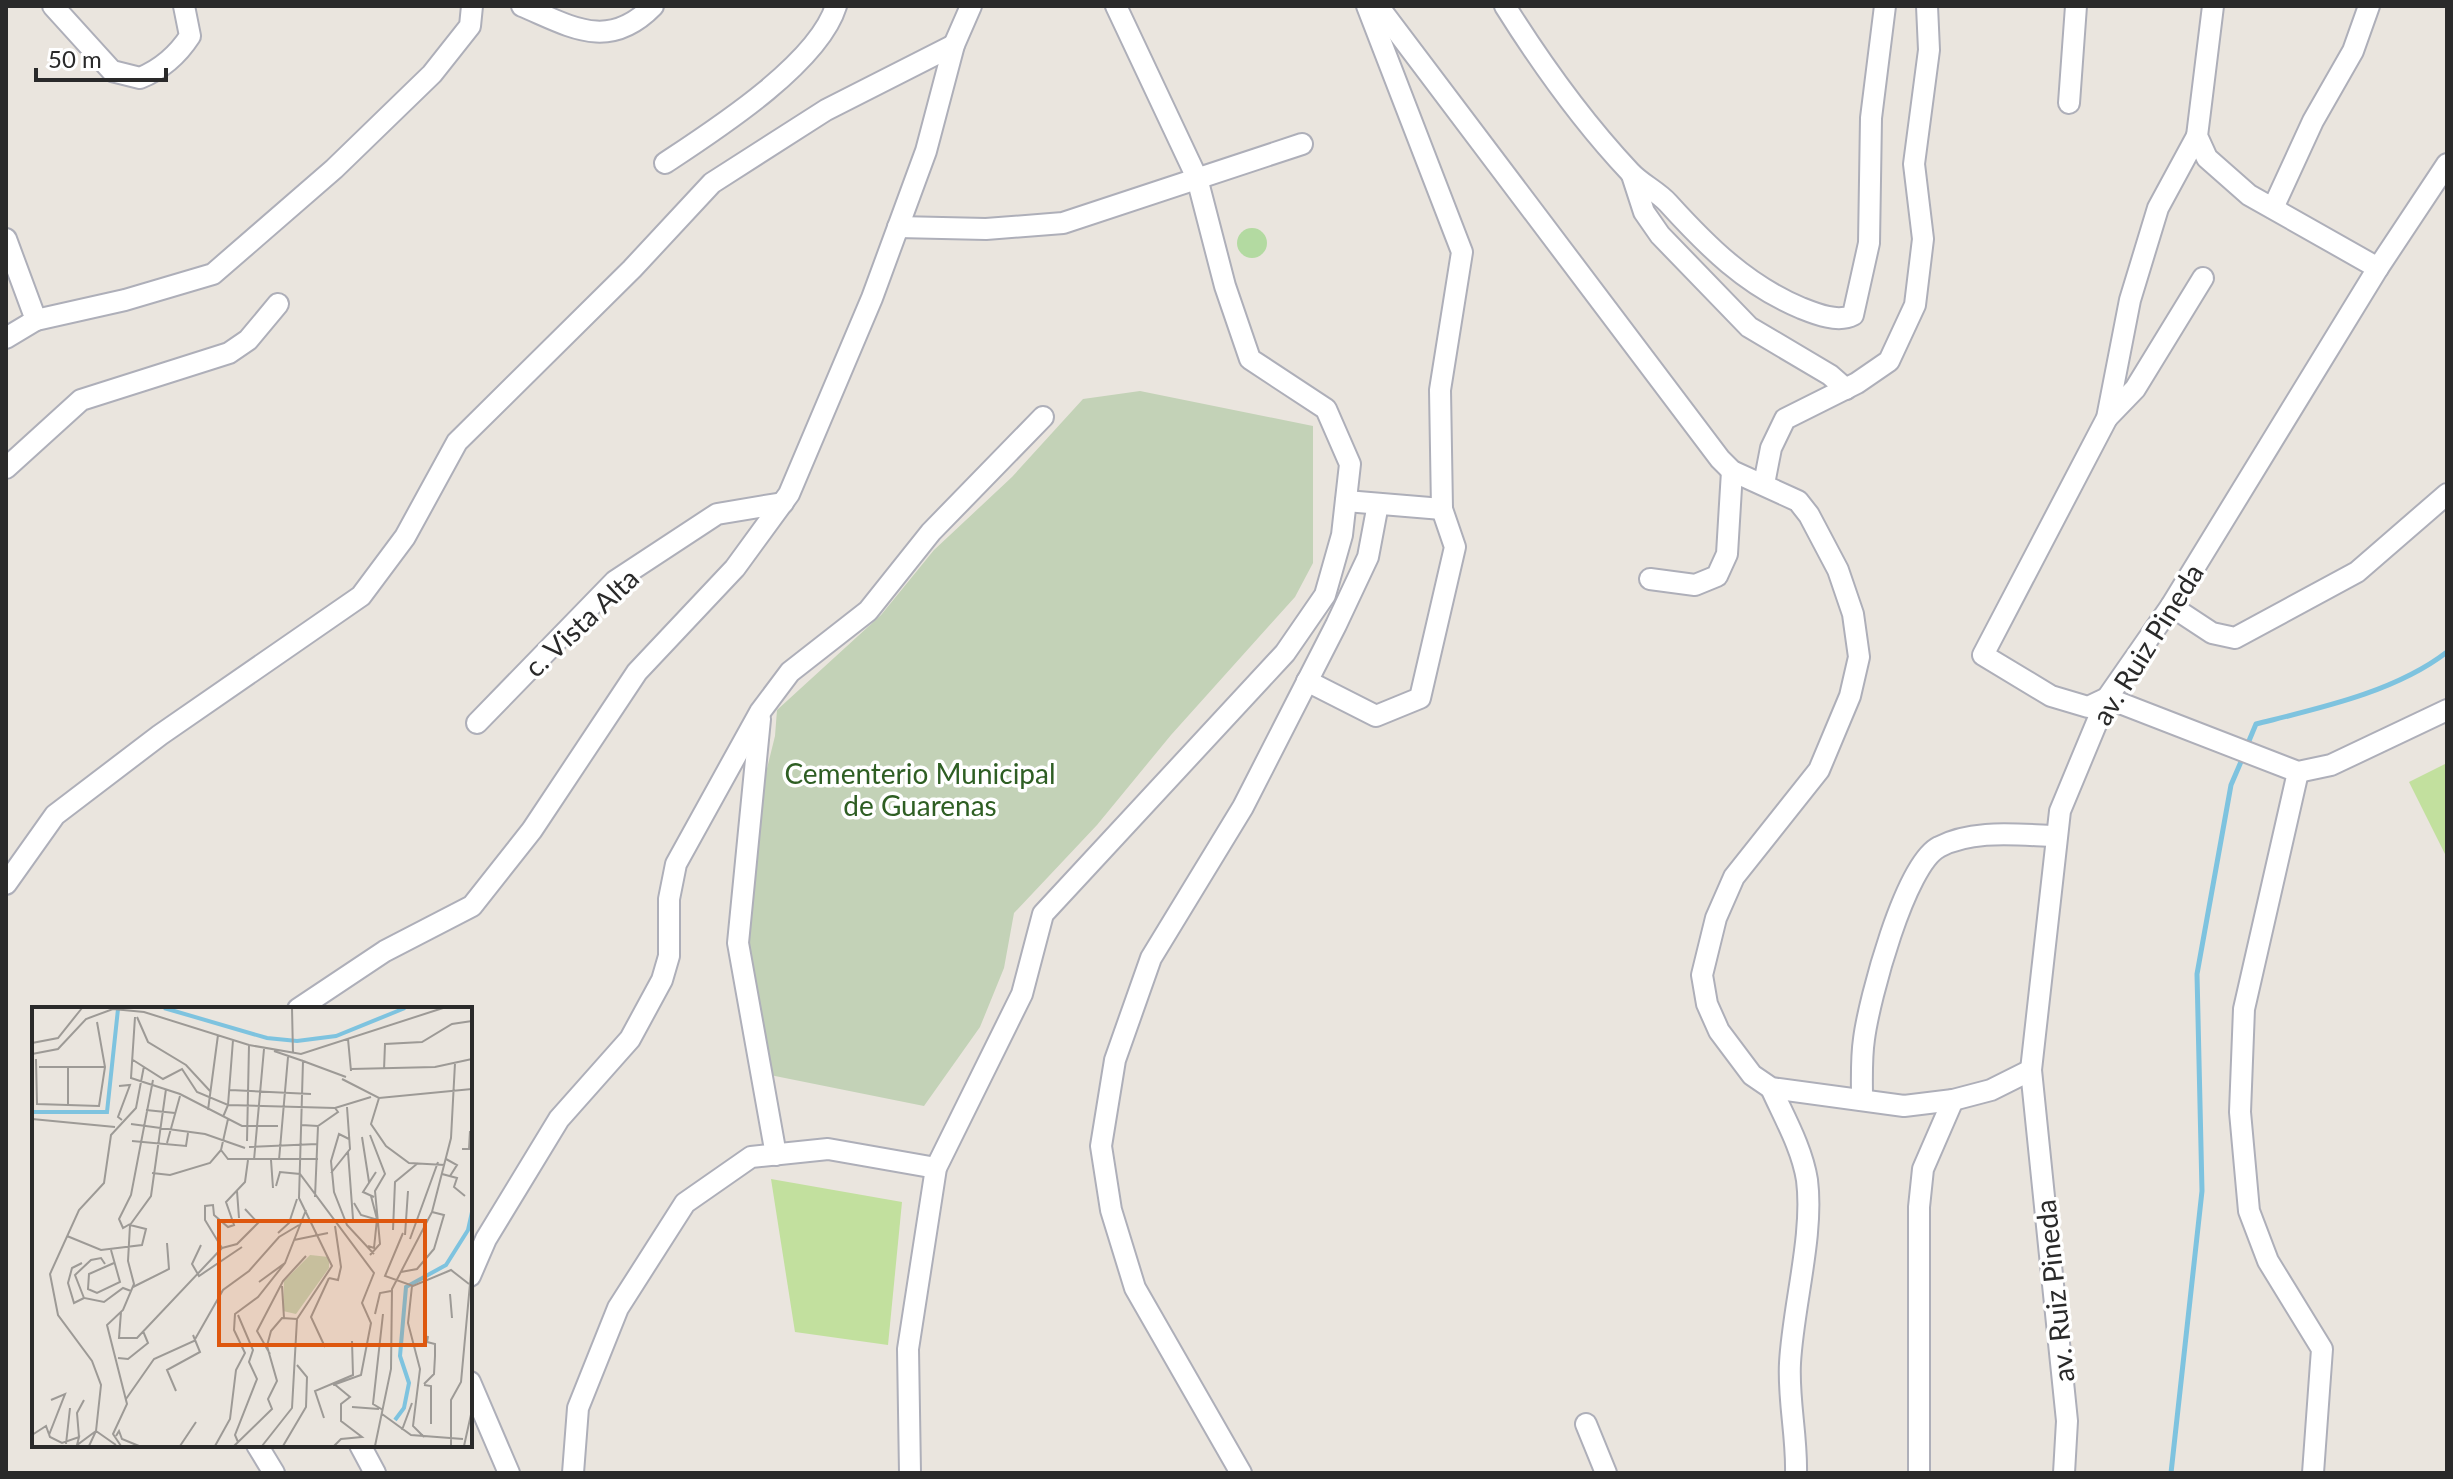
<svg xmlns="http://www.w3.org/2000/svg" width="2453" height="1479" viewBox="0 0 2453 1479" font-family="Lato,sans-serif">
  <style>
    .green { fill: #b3daa1 }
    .cemetery { fill: #c3d2b7 }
    .pitch { fill: #c2e09e }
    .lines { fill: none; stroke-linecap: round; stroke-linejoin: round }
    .stream { stroke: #7ec3df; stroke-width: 5 }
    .street-casing { stroke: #aeafb9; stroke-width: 24 }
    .street { stroke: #fff; stroke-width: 20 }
    .labels { text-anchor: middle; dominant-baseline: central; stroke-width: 7; stroke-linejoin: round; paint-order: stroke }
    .street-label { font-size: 28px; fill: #2a2a2a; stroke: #fff }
    .park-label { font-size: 28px; fill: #2e5e23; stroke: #fff }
    .inset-river { fill: none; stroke: #7ec3df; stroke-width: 4 }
    .inset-road { fill: none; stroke: #9d9a96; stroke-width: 2 }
    .view { fill: #de570e; fill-opacity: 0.15; stroke: #de570e; stroke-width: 4 }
    .inset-edge { fill: none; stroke: #2a2a2a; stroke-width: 4 }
  </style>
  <rect width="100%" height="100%" fill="#eae5de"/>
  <circle class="green" cx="1252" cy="243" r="15"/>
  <polygon class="cemetery" points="1140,391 1313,426 1313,563 1295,597 1171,735 1097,825 1014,913 1004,968 980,1027 924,1106 770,1075 748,955 757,809 775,736 777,710 881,615 934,550 1012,477 1083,399"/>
  <g class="pitch">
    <polygon points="2447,763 2447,858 2409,782"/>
    <polygon points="771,1179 902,1202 888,1345 795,1332"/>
  </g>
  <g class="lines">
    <g class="stream">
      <path d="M2246,748L2256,724C2320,708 2395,692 2447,652"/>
      <polyline points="2171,1473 2202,1191 2197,974 2231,785 2243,757"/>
    </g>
    <g class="street-casing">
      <g id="street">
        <path d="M53,6L112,71L140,78C162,69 177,56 190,36L184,6"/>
        <path d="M522,6C570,26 608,52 653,6"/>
        <polyline points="1378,6 1720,459 1732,471 1798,501 1809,515 1838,570 1853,614 1859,657 1850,696 1819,770 1734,877 1716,918 1702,975 1707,1004 1719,1031 1752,1075 1771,1088 1904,1106 1953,1100 1991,1090 2031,1070"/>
        <path d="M1505,6C1542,65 1582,121 1630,172C1641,184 1657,191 1668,203C1707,246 1746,285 1801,308C1816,314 1838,323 1853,315L1869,243L1871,118L1885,6"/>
        <polyline points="2213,6 2197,136 2207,158 2249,195 2378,268"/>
        <polyline points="2069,103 2076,6"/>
        <polyline points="2197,136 2158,208 2130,300 2107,418 1983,655 2051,696 2088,707 2107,698 2298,772 2331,765 2447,710"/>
        <path d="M665,163C715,130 818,64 836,6"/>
        <polyline points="1632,175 1644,212 1660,235 1749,327 1830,375 1846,389"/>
        <polyline points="2273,208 2313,121 2353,51 2369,6"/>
        <polyline points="898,227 986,229 1063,223 1302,144"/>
        <polyline points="6,239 36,320 6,338"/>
        <polyline points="36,320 125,300 213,274 334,169 432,74 470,26 472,6"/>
        <polyline points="2107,418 2135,389 2203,278"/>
        <polyline points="6,468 81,400 229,353 248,340 278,304"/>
        <polyline points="1764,484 1771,448 1785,419 1857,383 1889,361 1915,305 1923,239 1914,164 1929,50 1927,6"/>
        <polyline points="1346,501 1442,509"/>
        <polyline points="1650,579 1695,585 1717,576 1727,554 1732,471"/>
        <polyline points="2171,606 2212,633 2235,638 2357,572 2447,494"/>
        <polyline points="1307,681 1376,716 1420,698 1455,547 1442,509 1440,390 1462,252 1367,6"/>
        <polyline points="760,719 738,943 776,1155"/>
        <polyline points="477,723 615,581 717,514 783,503"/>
        <polyline points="2298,772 2244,1009 2240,1112 2249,1211 2268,1261 2322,1349 2313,1473"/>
        <polyline points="6,884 55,815 160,735 361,596 405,537 457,442 632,269 712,183 826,110 954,45"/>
        <polyline points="298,1009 385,951 472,906 532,830 637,672 735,568 789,494 872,298 926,151 954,45 971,6"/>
        <path d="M1771,1088C1784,1117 1802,1148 1807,1180C1814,1235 1793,1306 1790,1363C1788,1400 1797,1436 1796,1473"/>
        <path d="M1862,1100C1862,1079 1861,1059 1864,1039C1869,1000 1905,864 1939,847C1973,829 2018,835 2055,836"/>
        <polyline points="470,1276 486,1239 559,1119 630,1039 662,980 669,956 669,899 676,864 760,712 790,672 868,611 931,532 1043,417"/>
        <polyline points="470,1382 509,1473"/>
        <polyline points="1586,1424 1606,1473"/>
        <polyline points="257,1445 274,1473"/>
        <polyline points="360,1445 375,1473"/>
        <polyline points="573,1473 578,1408 618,1308 685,1203 751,1157 828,1149 936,1168"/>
        <polyline points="910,1473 908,1349 936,1168 1022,994 1043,914 1285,653 1325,595 1342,535 1350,464 1326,409 1250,359 1225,286 1197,178 1116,6"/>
        <polyline points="1241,1473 1135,1288 1111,1210 1101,1146 1115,1060 1151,958 1243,807 1336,625 1368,557 1378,504"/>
        <polyline points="1919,1473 1919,1207 1923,1169 1953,1100"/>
        <polyline points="2064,1473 2067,1421 2031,1070 2060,811 2107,698 2171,606 2378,268 2447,164"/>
      </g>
    </g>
    <use href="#street" class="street"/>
  </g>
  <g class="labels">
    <g class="street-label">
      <text transform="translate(581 622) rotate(-43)">c. Vista Alta</text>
      <text transform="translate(2147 644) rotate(-58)">av. Ruiz Pineda</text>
      <text transform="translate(2054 1291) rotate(-96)">av. Ruiz Pineda</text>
    </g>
    <g class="park-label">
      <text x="920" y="773">Cementerio Municipal<tspan x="920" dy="32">de Guarenas</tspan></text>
    </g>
  </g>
  <g transform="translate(32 1007)">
    <rect width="440" height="440" fill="#eae5de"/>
    <path d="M278,248L297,250V261L264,307L251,304L252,274Z" fill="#c3d2b7"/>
    <path class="inset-river" d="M132,1L235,31L265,34L304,29L373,1M0,105H75L86,2M363,413L372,401L377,376L368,349L374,280L414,258L436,223L440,205"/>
    <path class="inset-road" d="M223,1H309M260,1L261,47M103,10L99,71L148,87L210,119H246M105,10L116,35L154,58L178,84M316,32L319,64M0,36L26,31L50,1M242,44L274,55M0,47L26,42L54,12L81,2L112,5L217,38L269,47L411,1M4,52L5,97L67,99L73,60L65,15M101,53L131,72L150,62L165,85L196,98L303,101L339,90M7,60H73M36,60V97M319,62L403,60L440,52M352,63L353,37L390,35L420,17L440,14M310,72L347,91L440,82M87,79L98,78L86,110L90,113M198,83L279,87M347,91L339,117L354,139L377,156L413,158M114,103L143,106M176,103L186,28M191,110L196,98L201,33M0,112L83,120M99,117L173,127L213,141M269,118L286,119L306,105L303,101M338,128L353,167L343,184L348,237L338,248M330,130L337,175M317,132L307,127L299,154L302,185L315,218L342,247M100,134L154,139L156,126M215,134L217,38M135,136L148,89M217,140L285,137M430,142H437L438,124M189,143L196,152H286M316,145L321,212M414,152L425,158L418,169M222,153L232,42M239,153L241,181M247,153L256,50M120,166L138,168L178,156L189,143L196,112M299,166L318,142L315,100M410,167L425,171L422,180L433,189M244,179L248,165L268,167L342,266L330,296L339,316L329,368L301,378M205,184L207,211M283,190L286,119M342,190L331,185L344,165M322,196L329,208L346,213M98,217L91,221L87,212L99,188L121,73M361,223L363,175L386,156M246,226L257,216L265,192M371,226L353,269L381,279L419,263L437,277M373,228L376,184M35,229L69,243L110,238L114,222L98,218M378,232L406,155M262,233L296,226M169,238L160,257L167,269L210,240M336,239L342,241L345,212L339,189M190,241L205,237L226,216L213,202M79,243L88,275L65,286L56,282L57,267L82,256M50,256L40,261L36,276L42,296L52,291M73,257L69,251L59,253L43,268L52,291L72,295L91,281L99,284M369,265L385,262L402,242L412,208L400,205M297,271L306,273L309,260L303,219M227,275L253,256M250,279L252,311M380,279L376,316L388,362L381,419L392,430M101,280L137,262L135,236M418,287L420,311M89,305L87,331H105L190,241L173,213V199L181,198L182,208L196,220L202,218L194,195L213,175L216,153M343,307L348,286L359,284M293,340L279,310L297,271M238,347L225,324L251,274L274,249M86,351L96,352L116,336L111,324M301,376L318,390L309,397V414L330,430L309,432L302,439M392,377L402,367L403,349V337L395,335L396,329M392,378L399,379V417M144,384L135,363L168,345L161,328M94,392L122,352L162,334L191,283L217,264L247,230L267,218M320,400L347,402M351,403L341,397L351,307M350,407L379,428L431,432M292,411L283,384L321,368L320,334M370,423L380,396M64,424L84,438M0,428L14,419L18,430L30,436L47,430L45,438L64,424M17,428L33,387L19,393M84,429L87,424L90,432L107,439M47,430L45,406L52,393M206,435L203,428L225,372L217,355L221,343L206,308M34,437L38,401M57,439L64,424L69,378L60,354L26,308L18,267L47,203L72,176L79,128L104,101L112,59M89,439L81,427L95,397L75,318L91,303L102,277L96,254L98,218L119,189L134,82M148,439L164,415M183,439L198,412L204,363L213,346L202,323L203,307L226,290L253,256L274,203M202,439L240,402L236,392L245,374L235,339L239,324L250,311L265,312M230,439L260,401L265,312L300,259L267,191L271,54L314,70M251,439L274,400L275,370L265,358M343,439L359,362L360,282L400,205L419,131L423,56M419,439V393L429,375L440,255M432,439L440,403"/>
    <path class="view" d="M187,214H393V338H187Z"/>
    <rect width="440" height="440" class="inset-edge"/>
  </g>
  <rect width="2453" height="1479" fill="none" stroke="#2a2a2a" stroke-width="16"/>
  <path d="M36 68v12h130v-12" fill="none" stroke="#2a2a2a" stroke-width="4"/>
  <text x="48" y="68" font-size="24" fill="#2a2a2a" stroke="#ffffff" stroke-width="6" paint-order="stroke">50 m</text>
</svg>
